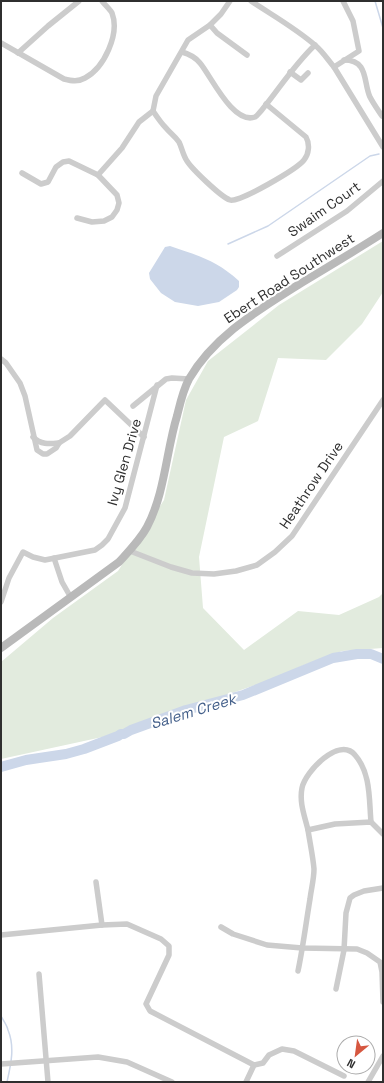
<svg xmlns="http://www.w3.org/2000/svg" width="384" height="1083" viewBox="0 0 384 1083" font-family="'Space Grotesk',sans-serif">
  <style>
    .green { fill: #e2ebde }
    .water { fill: #ccd7e9 }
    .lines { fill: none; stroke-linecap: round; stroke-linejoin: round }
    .stream { stroke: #ccd7e9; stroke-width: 1.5 }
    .river { stroke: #ccd7e9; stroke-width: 10 }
    .minor { stroke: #ccc; stroke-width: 5.5 }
    .secondary { stroke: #b9b9b9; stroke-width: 8 }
    .labels { text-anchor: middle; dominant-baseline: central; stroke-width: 4; stroke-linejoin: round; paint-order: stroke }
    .street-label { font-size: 14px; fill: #2f2f2f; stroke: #fff }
    .water-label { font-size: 15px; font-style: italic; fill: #435f8a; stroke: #fff }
  </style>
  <rect width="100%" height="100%" fill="#fff"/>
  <polygon class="green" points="383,241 383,292 362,324 326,360 278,358 258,421 224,437 199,557 203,608 244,650 298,611 339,615 379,597 383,593 383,648 342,651 304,665 273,679 107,736 1,759 1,662 53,618 118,571 164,500 186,400 208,361 279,305"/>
  <path class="water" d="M170,246C199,256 216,260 239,281V287L237,290L219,302L198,306L175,302L161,293L150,279L149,273L165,247Z"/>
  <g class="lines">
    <g class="stream">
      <polyline points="375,1 383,28"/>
      <polyline points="228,244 268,226 370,156 379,154"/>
      <polyline points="1,769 4,766"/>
      <path d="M1,1016C3,1020 7,1025 8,1030C15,1047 11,1064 7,1082"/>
    </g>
    <polyline class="river" points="1,767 26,760 66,754 84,749 118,736 121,734 124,734 131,730 186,710 243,695 333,658 357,654 371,654 383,659"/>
    <g class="minor">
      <path d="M230,1L221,14L210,25L188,40L156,96L153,111C157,117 161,123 166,128C170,133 175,136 179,142C182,148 183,155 187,161C192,169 221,197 230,200C239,203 297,169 304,160C309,154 310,144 306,137L266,104"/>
      <path d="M251,1C272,15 297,29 316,46C323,52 328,60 334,67L383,147"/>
      <polyline points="210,25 217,33 247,55"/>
      <path d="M1,43L64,79C72,81 78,82 85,78C104,68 120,34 112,13C110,9 105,5 102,1"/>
      <path d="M182,52C189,54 196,58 200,63C211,76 233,125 255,117C257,116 259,113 261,111C280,88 293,66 315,45"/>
      <polyline points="18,53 48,26 79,1"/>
      <path d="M344,60C369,60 363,82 370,97C373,103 378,110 382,116"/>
      <polyline points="334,67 359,51 353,21 343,1"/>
      <polyline points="290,72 301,80 308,73"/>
      <polyline points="22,173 41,184 48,182 56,167 63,162 69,161 98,175 117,195 119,203 117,210 112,217 104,221 92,222 77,218"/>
      <polyline points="98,175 122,148 139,122 153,111"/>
      <polyline points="277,256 347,211 383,181"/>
      <polyline points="1,359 6,363 20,383 25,396 37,450 43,454 47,454 56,448 59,443 70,436 105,400 144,437"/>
      <polyline points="133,406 166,379 172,378 189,379"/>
      <path d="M33,437C41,445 49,444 59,443"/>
      <polyline points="130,551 171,567 192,573 214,574 236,571 257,565 275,552 292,536 383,400"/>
      <polyline points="54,558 62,582 70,596"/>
      <polyline points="1,602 9,578 23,552 33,557 45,560 95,550 102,545 108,539 125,508 157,385"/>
      <polyline points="308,830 335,824 371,822 383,834"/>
      <polyline points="96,882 102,925"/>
      <polyline points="221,927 233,934 267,945 302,948 357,949 367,953 380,962 382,972 383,1002"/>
      <polyline points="1,935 102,925 127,924 161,939 169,946 169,955 146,1004 150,1011 254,1065"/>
      <path d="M298,971C303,947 306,923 310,899C311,890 314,879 314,869C313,857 310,843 308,830C305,817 299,803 302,788C305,772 339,736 355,755C371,773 369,800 371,822"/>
      <polyline points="39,974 48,1082"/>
      <polyline points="336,989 344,950 346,913 350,898 354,895 364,891 383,888"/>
      <polyline points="1,1064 98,1057 127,1062 172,1082"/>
      <polyline points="246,1082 254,1065 263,1063 269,1055 282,1049 294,1051 344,1076"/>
      <polyline points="368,1082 383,1056"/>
    </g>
    <path class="secondary" d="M1,648L119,562C129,551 140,540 147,527C165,493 166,452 177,416C180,404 183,390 189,379C214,336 257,311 298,285C326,268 355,251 383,233"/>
  </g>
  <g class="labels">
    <g class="street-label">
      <text transform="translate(324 209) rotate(-35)">Swaim Court</text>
      <text transform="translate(289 278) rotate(-33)">Ebert Road Southwest</text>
      <text transform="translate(124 462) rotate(-74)">Ivy Glen Drive</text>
      <text transform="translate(311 485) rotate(-56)">Heathrow Drive</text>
    </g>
    <g class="water-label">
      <text transform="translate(193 711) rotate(-17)">Salem Creek</text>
    </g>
  </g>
  <rect width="384" height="1083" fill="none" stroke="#2f2f2f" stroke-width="4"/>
  <g transform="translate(356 1055) rotate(209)"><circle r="19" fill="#ffffff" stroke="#acacac"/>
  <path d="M0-3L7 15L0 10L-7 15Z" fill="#d65740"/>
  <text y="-6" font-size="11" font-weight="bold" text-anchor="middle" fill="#2f2f2f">N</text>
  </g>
</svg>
